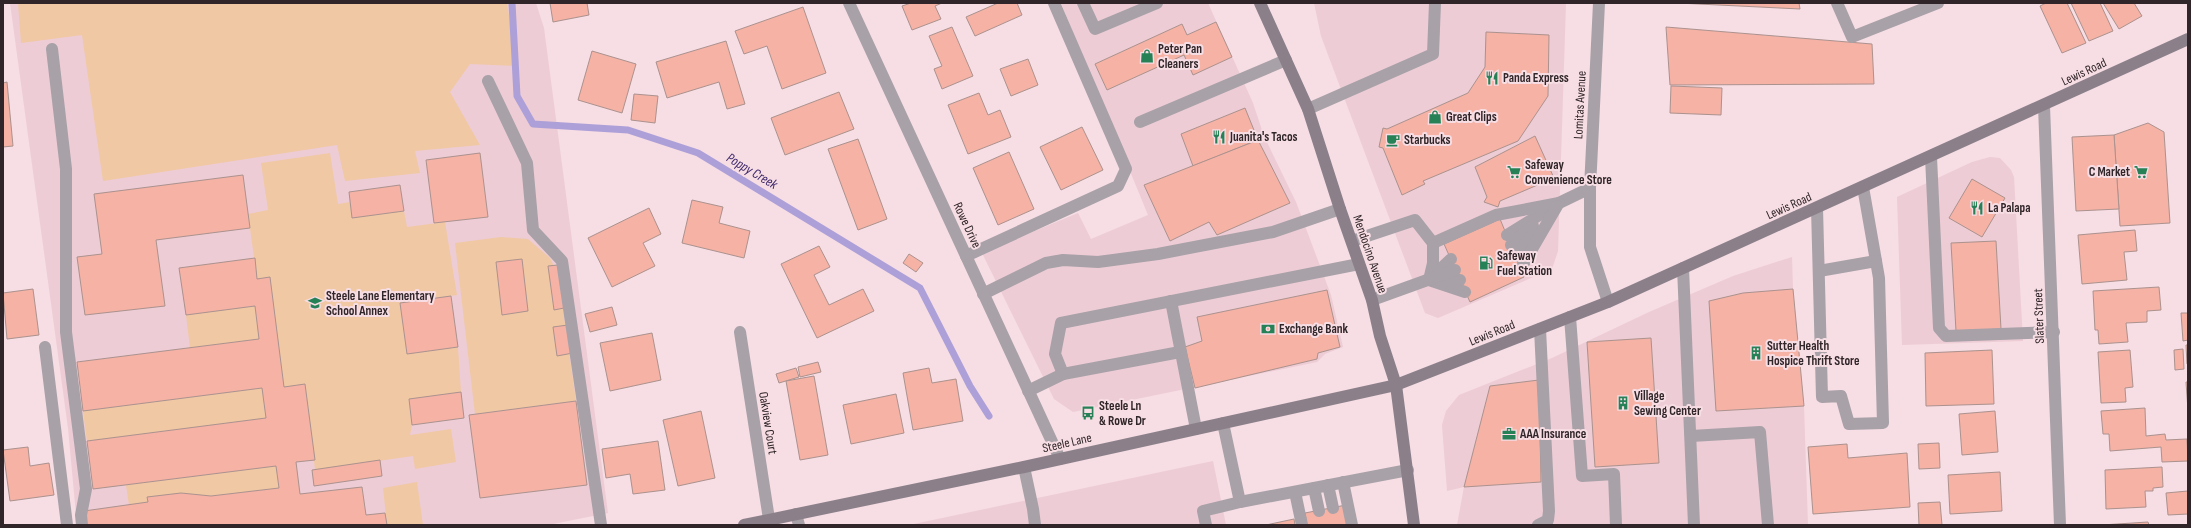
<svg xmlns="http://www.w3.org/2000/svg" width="2191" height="528" viewBox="0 0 2191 528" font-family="'Sofia Sans Condensed',sans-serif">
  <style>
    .built { fill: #edccd5 }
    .green { fill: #f0c8a4 }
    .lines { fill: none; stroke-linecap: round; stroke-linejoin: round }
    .stream { stroke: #ada0d8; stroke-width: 7 }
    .building { fill: #f5b2a5; stroke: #ab928e }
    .lane { stroke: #a8a1a8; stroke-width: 12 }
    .street { stroke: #a8a1a8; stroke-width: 12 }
    .secondary { stroke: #8b808a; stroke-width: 12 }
    .labels { text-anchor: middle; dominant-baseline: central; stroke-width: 4; stroke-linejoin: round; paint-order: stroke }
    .poi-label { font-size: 13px; font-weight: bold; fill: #302629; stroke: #f7dde4; text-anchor: start }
    .street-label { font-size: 13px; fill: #302629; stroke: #f7dde4 }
    .water-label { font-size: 14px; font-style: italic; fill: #3e286b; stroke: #f7dde4 }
  </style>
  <rect width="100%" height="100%" fill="#f7dde4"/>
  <g class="built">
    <polygon points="10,3 536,3 544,28 608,513 548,525 77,525 68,428"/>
    <polygon points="1061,3 1208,3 1253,103 1264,136 1296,202 1331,295 1343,347 1325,354 1317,362 1073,412 1054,399 982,253 1078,213 1091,239 1148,215"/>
    <polygon points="1314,3 1566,3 1558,251 1552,269 1438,318 1425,313 1321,36"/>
    <polygon points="1990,157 2000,158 2011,170 2014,177 2023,341 1902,345 1897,197 1972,162"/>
    <polygon points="1792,257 1793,289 1804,406 1808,525 1457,525 1464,487 1447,491 1442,425 1446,411 1459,395 1552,358 1649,312 1733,276"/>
    <polygon points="1213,461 1226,525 909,525"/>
  </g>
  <g class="green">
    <polygon points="18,3 507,3 517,66 470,64 450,92 480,145 415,151 420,173 345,181 337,145 103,181 82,35 21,43"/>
    <polygon points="330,153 338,204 350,202 352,218 404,211 407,227 445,222 457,295 400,303 407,354 458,347 461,392 409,399 412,425 410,435 451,429 456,462 415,469 413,456 315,470 305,384 284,387 270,278 257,279 248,214 268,210 261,163"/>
    <polygon points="501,237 528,239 550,258 558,275 576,401 475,414 455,243"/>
    <polygon points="255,306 259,339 190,348 186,315"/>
    <polygon points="262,388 266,418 87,441 83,411"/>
    <polygon points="276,466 279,488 211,496 181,493 148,497 148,502 129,505 126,485"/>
    <polygon points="417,482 423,525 387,525 383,488"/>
  </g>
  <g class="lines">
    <polyline class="stream" points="512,3 517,96 533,124 628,130 698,153 920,288 970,386 989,416"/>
  </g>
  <g class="building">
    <polygon points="550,3 587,3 589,15 553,22"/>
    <polygon points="911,3 942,3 935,6 941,19 912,30 902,6"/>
    <polygon points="998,3 1017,3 1022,15 975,36 966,17"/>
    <polygon points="1678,3 1799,3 1800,9"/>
    <polygon points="2046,3 2067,3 2086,43 2062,53 2040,6"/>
    <polygon points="2071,3 2100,3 2113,31 2089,41"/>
    <polygon points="2103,3 2134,3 2142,16 2119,29"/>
    <polygon points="803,7 826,73 782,89 767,46 744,54 735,31"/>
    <polygon points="1216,22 1232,57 1193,75 1184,55 1107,90 1095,64 1182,24 1187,35"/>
    <polygon points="952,27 973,76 942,89 934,69 942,66 929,36"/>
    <polygon points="1666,27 1872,44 1874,84 1670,85"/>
    <polygon points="1486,32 1549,35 1548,96 1518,141 1423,181 1425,184 1402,195 1383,148 1379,147 1383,128 1387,129 1468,93 1485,67"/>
    <polygon points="726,41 745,104 727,109 719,82 667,98 656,62"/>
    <polygon points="592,51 636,64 622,113 578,100"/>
    <polygon points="1028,59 1038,85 1011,96 1000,69"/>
    <polygon points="7,82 13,146 3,147 3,83"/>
    <polygon points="1671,86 1722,88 1721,115 1670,113"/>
    <polygon points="839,92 854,129 785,155 771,118"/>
    <polygon points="979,93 988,115 1000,110 1011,137 968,154 948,105"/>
    <polygon points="634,94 658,96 655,123 631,120"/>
    <polygon points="1245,108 1258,140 1193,166 1181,134"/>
    <polygon points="2148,123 2164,132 2170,223 2120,226 2114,135"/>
    <polygon points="1082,127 1103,170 1061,190 1040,147"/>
    <polygon points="2114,135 2119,209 2076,211 2072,137"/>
    <polygon points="1535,136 1554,178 1500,201 1498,207 1484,202 1487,197 1475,167"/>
    <polygon points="858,139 887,219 858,230 828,149"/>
    <polygon points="1258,140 1290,203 1217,235 1209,222 1170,241 1144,185"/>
    <polygon points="1009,152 1034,209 998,225 973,168"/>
    <polygon points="480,153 488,217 434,223 426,160"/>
    <polygon points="243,175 250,228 156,240 165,306 85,315 77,257 102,254 94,194"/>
    <polygon points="1972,179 2005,198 1982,237 1949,218"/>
    <polygon points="400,185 404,211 352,218 349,192"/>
    <polygon points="692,200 723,207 719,223 750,231 744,258 682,243"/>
    <polygon points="649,208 661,234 643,243 655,266 612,287 588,238"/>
    <polygon points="1500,219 1524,277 1470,302 1444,244"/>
    <polygon points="2135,230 2137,251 2124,252 2127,280 2082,284 2078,235"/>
    <polygon points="1996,241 2001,329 1956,331 1951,243"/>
    <polygon points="819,246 830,267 814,275 829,305 863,289 874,311 817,338 781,264"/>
    <polygon points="909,254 923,263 916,272 903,263"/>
    <polygon points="255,258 257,279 270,277 284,387 305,384 315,460 296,462 300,494 362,487 366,515 385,513 387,525 86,525 84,511 148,502 147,497 181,493 211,496 279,488 276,466 93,489 87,441 266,418 262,388 83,411 77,362 259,339 255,306 186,315 179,268"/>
    <polygon points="522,259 528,311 502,315 496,262"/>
    <polygon points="558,265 564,308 554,310 548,266"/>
    <polygon points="2159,287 2161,310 2147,311 2147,322 2126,323 2128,342 2099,344 2098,330 2095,330 2093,291"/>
    <polygon points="33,289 39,335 7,339 3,293"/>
    <polygon points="1793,289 1804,406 1716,411 1709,301 1743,293"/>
    <polygon points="1327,290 1340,347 1318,353 1317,359 1195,388 1185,347 1202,341 1197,317"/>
    <polygon points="451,296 458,347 407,354 400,303"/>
    <polygon points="612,307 617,325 590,332 585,314"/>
    <polygon points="2181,313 2188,313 2188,340 2183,341"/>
    <polygon points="568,325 573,353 557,356 553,327"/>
    <polygon points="652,333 661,380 610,391 600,343"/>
    <polygon points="1651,338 1659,463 1595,467 1587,342"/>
    <polygon points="2186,345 2188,345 2188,364 2187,364"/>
    <polygon points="2183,349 2184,369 2175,370 2174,350"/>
    <polygon points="1992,350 1994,404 1926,406 1925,353"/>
    <polygon points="2130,350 2133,387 2125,388 2126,402 2101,403 2098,352"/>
    <polygon points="818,362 821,372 800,377 798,367"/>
    <polygon points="796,368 799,377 779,383 776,374"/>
    <polygon points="929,368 932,383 956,379 963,421 913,430 903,373"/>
    <polygon points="814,376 828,455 800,460 786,381"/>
    <polygon points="1539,380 1541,482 1464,487 1490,386"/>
    <polygon points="2186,382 2188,382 2188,410"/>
    <polygon points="461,392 464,418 412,425 409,399"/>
    <polygon points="896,394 904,433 851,444 843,405"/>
    <polygon points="576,401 587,485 480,498 469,415"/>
    <polygon points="2145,408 2146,436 2165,434 2166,440 2187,439 2188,461 2162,462 2161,447 2110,451 2109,434 2103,434 2101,411"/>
    <polygon points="701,411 715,478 678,486 663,420"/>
    <polygon points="1995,411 1998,452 1962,455 1959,414"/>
    <polygon points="658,441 665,490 633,494 630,474 606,478 602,449"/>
    <polygon points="1939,443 1940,468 1919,469 1918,444"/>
    <polygon points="1847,444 1848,458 1907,453 1910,507 1813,514 1808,447"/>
    <polygon points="28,447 30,466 49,463 54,495 10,501 3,450"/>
    <polygon points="380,460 382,476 314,486 312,470"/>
    <polygon points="2162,467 2163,487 2153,488 2153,491 2145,491 2146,507 2106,509 2105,470"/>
    <polygon points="2000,472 2002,511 1950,514 1948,475"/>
    <polygon points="2188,491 2188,514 2168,515 2166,493"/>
    <polygon points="1940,502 1942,525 1919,525 1918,503"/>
    <polygon points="1346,505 1350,525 1307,525 1305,513"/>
    <polygon points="1294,519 1295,525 1265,525 1266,525"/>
    <polygon points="2148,522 2149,525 2102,525"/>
  </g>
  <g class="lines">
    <g class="lane">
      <polyline points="1083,3 1095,29 1157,3"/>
      <polyline points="1837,3 1852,37 1938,3"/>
      <polyline points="52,49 66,169 66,332 86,489 81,515 82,525"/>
      <polyline points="488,81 527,163 533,230 562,261 601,525"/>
      <polyline points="1308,109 1433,54 1435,3"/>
      <polyline points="1140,122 1286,60"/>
      <polyline points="1931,157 1939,328 1946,336 2054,332"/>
      <polyline points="1817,208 1822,397 1841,396 1849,424 1883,423 1879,278 1863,187"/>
      <polyline points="1507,235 1559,203 1590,188"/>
      <polyline points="1352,241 1415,220 1433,243 1433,263 1429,280"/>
      <polyline points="1433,243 1496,215 1559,203"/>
      <polyline points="1511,245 1533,226"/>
      <polyline points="966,256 1118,186 1126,169 1054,3"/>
      <polyline points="1516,256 1532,236"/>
      <polyline points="1521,268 1557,206"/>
      <polyline points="1683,268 1694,525"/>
      <polyline points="1819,271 1876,261"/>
      <polyline points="1434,275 1451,259"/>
      <polyline points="1429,280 1465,292"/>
      <polyline points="1440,280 1460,280"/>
      <polyline points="983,294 1046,263 1063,260 1098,262 1158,254 1273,232 1340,209"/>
      <polyline points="1372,300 1455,270"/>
      <polyline points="1171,301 1196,429"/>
      <polyline points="1570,317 1582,476 1614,474 1616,525"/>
      <polyline points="45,347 67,525"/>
      <polyline points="1180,352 1063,374 1055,354 1061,323 1359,264"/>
      <polyline points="1028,391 1063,374"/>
      <polyline points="1691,436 1760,432 1768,525"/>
      <polyline points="1024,467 1033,509 1035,525"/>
      <polyline points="1343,482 1352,525"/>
      <polyline points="1328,485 1333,508"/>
      <polyline points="1314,488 1319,511"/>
      <polyline points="1295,492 1302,525"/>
      <polyline points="1240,502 1408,470"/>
      <polyline points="796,514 799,525"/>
      <polyline points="1206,525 1203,511 1240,502 1223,423"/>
      <polyline points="1538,525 1548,520 1549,511 1540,329"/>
    </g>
    <g class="street">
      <polyline points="849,3 1060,459"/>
      <polyline points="1599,3 1590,188 1590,247 1608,302"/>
      <polyline points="2044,106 2060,525"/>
      <polyline points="740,332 769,519"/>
    </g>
    <g class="secondary">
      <polyline points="1260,3 1308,109 1340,209 1372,300 1380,336 1396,385 1414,525"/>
      <polyline points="744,525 1024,467 1396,385 1608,302 2188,39"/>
    </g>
  </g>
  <defs>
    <g id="shop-bare" transform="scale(1.08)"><path d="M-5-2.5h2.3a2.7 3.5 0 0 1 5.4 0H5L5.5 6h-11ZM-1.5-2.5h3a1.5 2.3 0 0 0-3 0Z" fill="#278157" stroke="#f7dde4" stroke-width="2.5" paint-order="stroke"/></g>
    <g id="restaurant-bare" transform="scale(1.08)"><path d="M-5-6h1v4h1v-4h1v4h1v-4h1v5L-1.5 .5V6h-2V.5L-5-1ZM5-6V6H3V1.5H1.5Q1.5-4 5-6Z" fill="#278157" stroke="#f7dde4" stroke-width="2.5" paint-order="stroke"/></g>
    <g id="cafe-bare" transform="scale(1.08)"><path d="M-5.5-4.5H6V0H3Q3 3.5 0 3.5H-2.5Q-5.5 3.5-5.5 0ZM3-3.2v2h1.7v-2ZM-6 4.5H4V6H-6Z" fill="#278157" stroke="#f7dde4" stroke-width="2.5" paint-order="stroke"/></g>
    <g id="supermarket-bare" transform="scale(1.08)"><path d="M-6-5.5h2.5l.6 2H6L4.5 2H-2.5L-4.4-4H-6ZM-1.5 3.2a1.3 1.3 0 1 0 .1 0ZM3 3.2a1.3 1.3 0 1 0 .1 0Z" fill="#278157" stroke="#f7dde4" stroke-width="2.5" paint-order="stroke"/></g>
    <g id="fuel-bare" transform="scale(1.08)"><path d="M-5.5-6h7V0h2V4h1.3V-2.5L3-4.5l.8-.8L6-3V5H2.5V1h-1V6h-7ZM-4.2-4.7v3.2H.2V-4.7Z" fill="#278157" stroke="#f7dde4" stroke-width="2.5" paint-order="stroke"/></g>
    <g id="school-bare" transform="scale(1.08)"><path d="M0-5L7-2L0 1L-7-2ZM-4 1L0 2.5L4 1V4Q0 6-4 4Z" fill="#278157" stroke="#f7dde4" stroke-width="2.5" paint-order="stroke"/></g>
    <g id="bank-bare" transform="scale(1.08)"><path d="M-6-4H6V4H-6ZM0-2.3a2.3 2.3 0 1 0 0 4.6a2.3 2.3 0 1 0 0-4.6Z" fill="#278157" stroke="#f7dde4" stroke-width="2.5" paint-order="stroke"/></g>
    <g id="building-bare" transform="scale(1.08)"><path d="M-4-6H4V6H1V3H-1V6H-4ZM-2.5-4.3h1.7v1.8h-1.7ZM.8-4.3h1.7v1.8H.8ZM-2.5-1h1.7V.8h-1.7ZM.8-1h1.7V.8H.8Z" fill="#278157" stroke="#f7dde4" stroke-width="2.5" paint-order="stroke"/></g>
    <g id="bus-bare" transform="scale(1.08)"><path d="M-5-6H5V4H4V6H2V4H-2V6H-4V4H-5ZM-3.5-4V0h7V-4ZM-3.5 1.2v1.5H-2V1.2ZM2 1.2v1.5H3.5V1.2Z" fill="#278157" stroke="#f7dde4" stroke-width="2.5" paint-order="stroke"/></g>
    <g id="office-bare" transform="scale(1.08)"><path d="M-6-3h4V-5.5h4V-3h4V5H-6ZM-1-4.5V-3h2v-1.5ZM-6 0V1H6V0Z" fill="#278157" stroke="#f7dde4" stroke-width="2.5" paint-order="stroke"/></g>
  </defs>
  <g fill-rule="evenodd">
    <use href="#shop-bare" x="1147" y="56"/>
    <use href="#restaurant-bare" x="1492" y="78"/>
    <use href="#shop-bare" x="1435" y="117"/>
    <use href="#restaurant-bare" x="1219" y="137"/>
    <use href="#cafe-bare" x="1393" y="140"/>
    <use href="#supermarket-bare" x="1514" y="172"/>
    <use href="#supermarket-bare" x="2141" y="172"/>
    <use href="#restaurant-bare" x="1977" y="208"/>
    <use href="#fuel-bare" x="1486" y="263"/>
    <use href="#school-bare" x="315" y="303"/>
    <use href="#bank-bare" x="1268" y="329"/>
    <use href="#building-bare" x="1756" y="353"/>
    <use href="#building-bare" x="1623" y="403"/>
    <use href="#bus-bare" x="1088" y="413"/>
    <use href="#office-bare" x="1509" y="434"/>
  </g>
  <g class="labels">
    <g class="poi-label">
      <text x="1158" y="49">Peter Pan<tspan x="1158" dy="15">Cleaners</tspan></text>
      <text x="1503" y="78">Panda Express</text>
      <text x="1446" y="117">Great Clips</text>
      <text x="1230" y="137">Juanita's Tacos</text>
      <text x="1404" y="140">Starbucks</text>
      <text x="1525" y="165">Safeway<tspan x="1525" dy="15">Convenience Store</tspan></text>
      <text x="2130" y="172" text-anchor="end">C Market</text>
      <text x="1988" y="208">La Palapa</text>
      <text x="1497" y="256">Safeway<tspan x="1497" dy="15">Fuel Station</tspan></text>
      <text x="326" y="296">Steele Lane Elementary<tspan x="326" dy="15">School Annex</tspan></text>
      <text x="1279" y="329">Exchange Bank</text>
      <text x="1767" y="346">Sutter Health<tspan x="1767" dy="15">Hospice Thrift Store</tspan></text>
      <text x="1634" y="396">Village<tspan x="1634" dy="15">Sewing Center</tspan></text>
      <text x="1099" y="406">Steele Ln<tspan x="1099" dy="15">&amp; Rowe Dr</tspan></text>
      <text x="1520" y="434">AAA Insurance</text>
    </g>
    <g class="street-label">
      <text transform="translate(2084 72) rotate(-25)">Lewis Road</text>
      <text transform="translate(1580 105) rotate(-87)">Lomitas Avenue</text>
      <text transform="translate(1789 206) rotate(-24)">Lewis Road</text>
      <text transform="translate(967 225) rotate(65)">Rowe Drive</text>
      <text transform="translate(1370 254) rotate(71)">Mendocino Avenue</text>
      <text transform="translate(2039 316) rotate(-92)">Slater Street</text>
      <text transform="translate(1492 333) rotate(-22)">Lewis Road</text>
      <text transform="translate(768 423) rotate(81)">Oakview Court</text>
      <text transform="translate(1067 443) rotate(-13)">Steele Lane</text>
    </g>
    <g class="water-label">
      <text transform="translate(752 171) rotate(31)">Poppy Creek</text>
    </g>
  </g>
  <rect width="2191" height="528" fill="none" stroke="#302629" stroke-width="8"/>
</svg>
